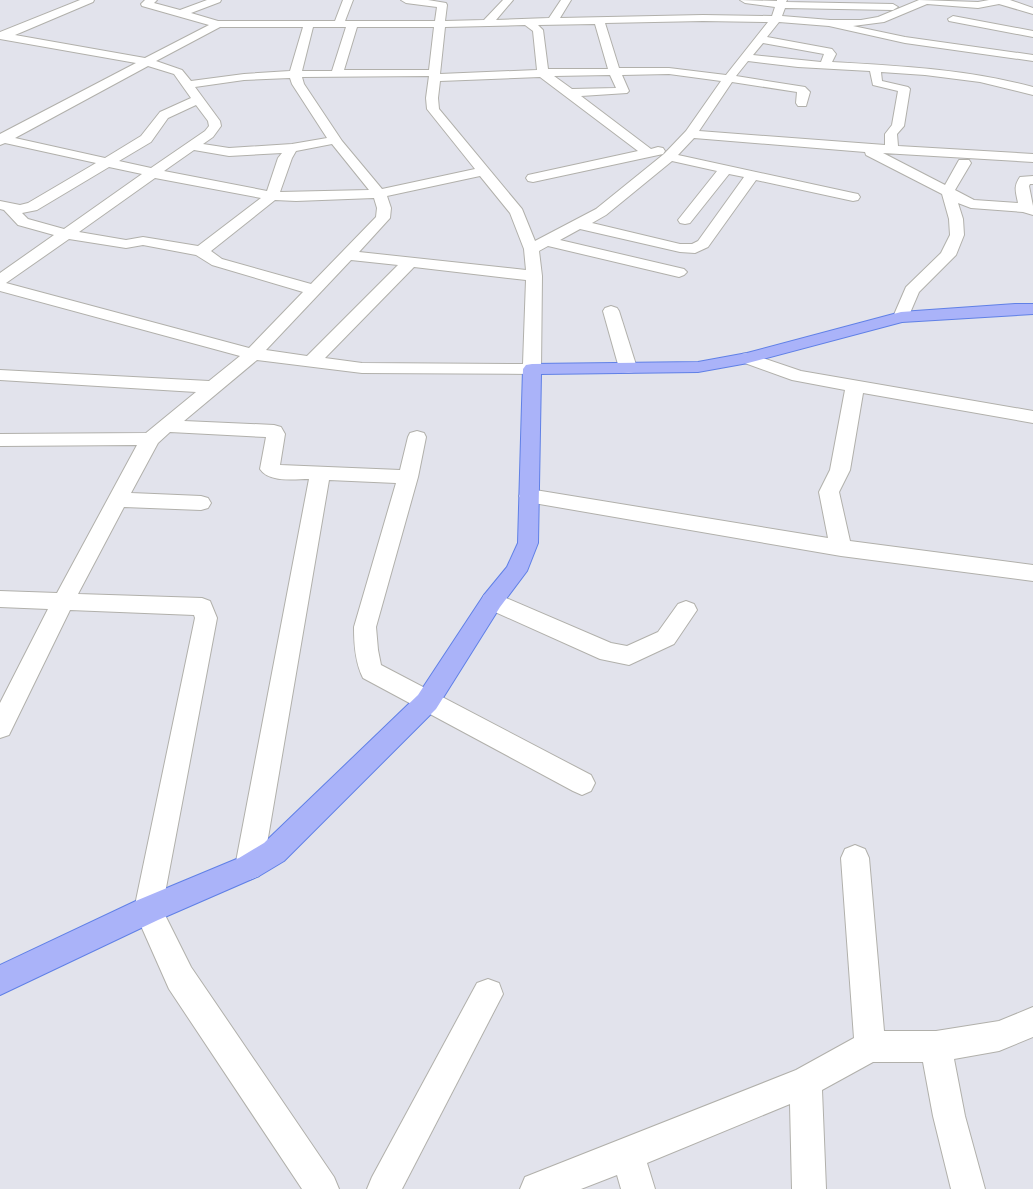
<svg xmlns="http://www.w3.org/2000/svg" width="1033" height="1189" viewBox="0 0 1033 1189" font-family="'Open Sans',sans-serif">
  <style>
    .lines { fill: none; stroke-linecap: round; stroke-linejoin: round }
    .minor-casing { stroke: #b1b0ab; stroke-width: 2 }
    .major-casing { stroke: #6080e6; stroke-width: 2 }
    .minor { fill: #fff; fill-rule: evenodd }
    .major { fill: #aab3f9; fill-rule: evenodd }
  </style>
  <rect width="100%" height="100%" fill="#e2e3ec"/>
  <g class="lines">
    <g class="minor-casing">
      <g id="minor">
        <path d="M80,0H94L93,2L15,35L145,58L209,25L142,6L141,4L145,0H157L154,3L180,10L207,0H221L220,2L191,13L218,21H335L343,0H353L345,21H435L437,7L406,3L401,0H428L446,3L447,5L445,21L484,20L503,0H513L496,20L549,18L561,0H571L560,18L703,15L772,16L775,7L745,3L740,0L777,1V0H787L786,2L893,4L898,7L893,10L785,8L782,16L830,20H861L878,17L919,0L978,2L989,0H1010L1033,8V14L999,4L978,8L927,4L884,22L853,26L905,37L1033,55V61L905,43L829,26L779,22L767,37L832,49L836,54L832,62C900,66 967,69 1033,87V95L980,82L925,75L881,72L882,81L908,87L910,89L904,126L897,134L898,146L1033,154V162L883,153L945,185L959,160H969L971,163L955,190L974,200L1018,203C1016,192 1013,187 1020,177L1033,176V184H1030L1029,186L1033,206V215L1023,212L971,208L958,203L963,219L964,235L956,255L919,292L907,320L901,322L895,320L893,317L906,287L941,253L950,235L949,219L942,194L866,155L865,152L694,138L678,155L853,193L858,194L860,197L858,200L853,201L756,180L708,247L695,253L680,252L580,229L560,240L684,269L687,272L684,275L679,277L548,246L539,251L542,276L541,369L538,373L532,374L362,373L257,360L184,421L274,425L281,427L285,434L280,465L400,470L408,437L410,433L417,431L424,433L426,437L418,477L376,627L378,650L381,665L591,775L595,783L591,791L582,795L573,791L363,678C355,662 354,644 354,627L396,483L329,480L263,867L259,876L249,880L239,876L235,867L309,479C295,479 269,483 260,469L266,437L170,432L158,443L131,493L201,496L208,498L211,503L208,508L201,510L124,507L78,594L202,598L210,601L217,618L162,909L191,967L334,1177L339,1189H302L169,989L134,910L195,618L194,615L70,610L9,735L0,738V703L48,609L0,607V591L57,593L137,445L0,446V434L146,433L196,392L0,380V370L209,381L240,356L0,291V273L54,235L18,225L4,210L0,209V201L20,205L28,203L96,163L5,143L0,145V134L136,63L0,39V32ZM703,21L768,22L726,75L669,68H619L605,23ZM595,24L608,69H548L543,30L538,25ZM525,25L533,31L537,70L440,74L445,27ZM220,27H303L290,71L244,74L191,81L182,70L156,61ZM313,27H346L332,71H302ZM357,27H434L429,70H344ZM763,43L824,54L821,62L753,55ZM748,61L798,67L870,71L873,85L898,91L892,125L885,134V145L699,131L732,82L797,92L796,103L798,106H806L810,92L805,87L736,76ZM148,66L174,74L191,98L160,112L141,136L105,158L15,138ZM669,74L721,81L686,131L664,154L596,209L535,241L522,209L439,109L438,98L440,81L540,77L638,151L528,175L526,178L528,181L533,182L663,154L665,151L663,148L658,147L651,149L581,96L627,93L629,91L622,75ZM610,75L616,88L572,89L554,76ZM429,76L426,98L427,109L475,169L382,189L342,141L304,84L302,77ZM290,78L292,84L327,138L292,144L229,148L203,144L213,137L221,126L220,121L195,87L244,80ZM196,105L208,121L209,126L205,131L151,168L119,161L151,142L168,118ZM332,144L369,190L280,192L292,158L296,151ZM194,150L229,156L282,153L278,158L267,191L164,171ZM672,161L717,171L678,220L680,223L685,224L690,223L729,174L744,177L698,241L692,244H680L592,223L606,215ZM109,167L142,174L64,229L28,219L22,213L37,210ZM480,176L510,213L524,249L526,270L359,252L390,218L391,208L387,196ZM155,178L261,198L198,246L143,237L126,240L79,232ZM374,198L377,208L376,217L311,284L222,259L211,251L275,200L296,201ZM69,239L126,248L143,245L196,255L212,265L303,292L249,348L6,283ZM351,260L398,265L307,356L266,350ZM414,267L526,280L523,364L362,363L325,358Z"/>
        <polygon points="953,16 1033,31 1033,37 949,21 948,19"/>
        <polygon points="611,306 617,308 619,311 637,368 634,372 628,373 622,372 619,368 603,311 605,308"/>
        <polygon points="748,353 801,371 1033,411 1033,423 863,393 850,470 839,492 850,541 1033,565 1033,581 841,556 522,501 519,496 522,491 529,489 828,538 819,492 830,470 845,390 792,380 742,362 739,358 742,354"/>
        <polygon points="492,592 611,643 627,646 658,632 678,604 686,601 694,604 697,610 674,644 629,665 600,659 484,607 481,601 484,595"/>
        <polygon points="855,845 865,849 869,858 884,1031 936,1031 999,1021 1033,1007 1033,1037 999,1051 954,1059 965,1116 985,1189 951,1189 933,1116 923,1062 873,1062 822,1090 826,1189 792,1189 790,1104 647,1163 655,1189 621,1189 617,1175 581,1189 520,1189 525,1177 796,1070 854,1038 841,858 845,849"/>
        <polygon points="488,979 499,983 503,994 402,1189 367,1189 372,1177 477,983"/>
      </g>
    </g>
    <g class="major-casing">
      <polygon id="major" points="1015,304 1033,304 1033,314 902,322 748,363 698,372 541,374 538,543 527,571 500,607 436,709 284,861 259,876 158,920 0,995 0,965 138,900 239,858 264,843 418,695 484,595 507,567 518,543 523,369 526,365 532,364 698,362 747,353 901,312"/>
    </g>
    <use href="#minor" class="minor"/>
    <use href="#major" class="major"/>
  </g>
</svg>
